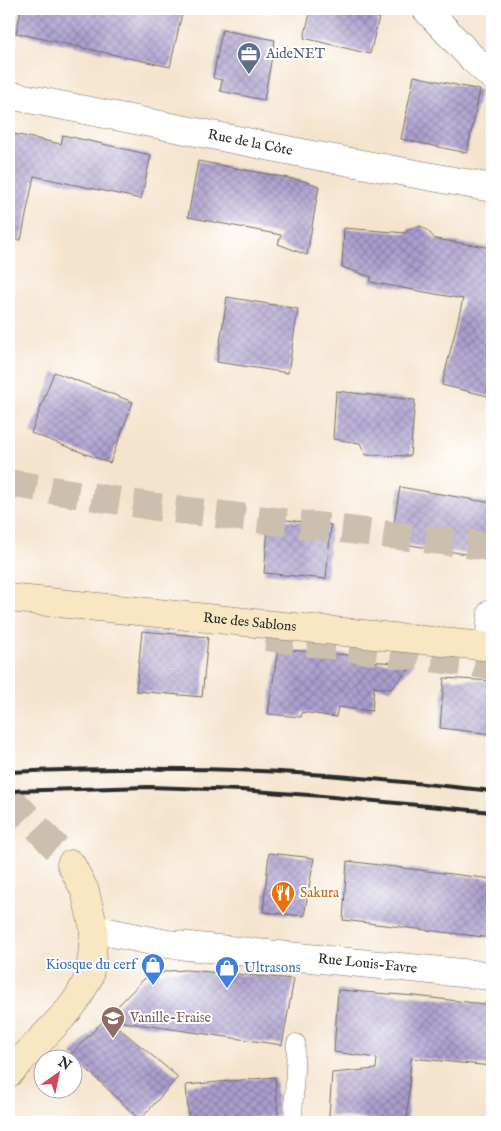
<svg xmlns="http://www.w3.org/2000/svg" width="501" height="1131" viewBox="0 0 501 1131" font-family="'IM FELL English',serif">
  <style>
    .building { fill: url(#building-cross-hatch) }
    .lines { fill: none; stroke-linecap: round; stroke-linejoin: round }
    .secondary-tunnel { stroke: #cdbfad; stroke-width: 28; stroke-dasharray: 28 14; stroke-linecap: butt }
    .highway-tunnel { stroke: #cdbfad; stroke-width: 28; stroke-dasharray: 28 14; stroke-linecap: butt }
    .lane-casing { stroke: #726c64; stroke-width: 19 }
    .street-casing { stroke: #726c64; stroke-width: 29 }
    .secondary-casing { stroke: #726c64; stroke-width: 29 }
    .lane { stroke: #fff; stroke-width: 18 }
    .street { stroke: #fff; stroke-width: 28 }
    .secondary { stroke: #f9e7c3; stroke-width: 28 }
    .rail { stroke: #2b2b2b; stroke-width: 4 }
    .labels { text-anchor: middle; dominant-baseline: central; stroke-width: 4; stroke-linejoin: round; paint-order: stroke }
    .service-label { font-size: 14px; fill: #4e5e75; stroke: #fff; text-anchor: start }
    .street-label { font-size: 14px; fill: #2b2b2b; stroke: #fff }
    .food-label { font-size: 14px; fill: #c56008; stroke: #fff; text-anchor: start }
    .shop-label { font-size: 14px; fill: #366cbe; stroke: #fff; text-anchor: end }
    .education-label { font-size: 14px; fill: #785e54; stroke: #fff; text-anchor: start }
  </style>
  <defs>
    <pattern id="building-cross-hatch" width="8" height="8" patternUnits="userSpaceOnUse" patternTransform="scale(1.25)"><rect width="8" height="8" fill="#aa9ecd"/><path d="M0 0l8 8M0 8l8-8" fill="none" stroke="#8b81a7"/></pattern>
  </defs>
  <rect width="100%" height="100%" fill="#fff"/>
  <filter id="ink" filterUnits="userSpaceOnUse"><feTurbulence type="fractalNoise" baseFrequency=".02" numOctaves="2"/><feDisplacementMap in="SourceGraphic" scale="10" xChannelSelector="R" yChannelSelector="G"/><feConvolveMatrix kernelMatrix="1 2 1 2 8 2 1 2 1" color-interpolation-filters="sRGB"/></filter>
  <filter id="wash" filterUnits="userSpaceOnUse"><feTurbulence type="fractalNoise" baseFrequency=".0096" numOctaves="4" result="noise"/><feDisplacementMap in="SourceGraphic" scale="20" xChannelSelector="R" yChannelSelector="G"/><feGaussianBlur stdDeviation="1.12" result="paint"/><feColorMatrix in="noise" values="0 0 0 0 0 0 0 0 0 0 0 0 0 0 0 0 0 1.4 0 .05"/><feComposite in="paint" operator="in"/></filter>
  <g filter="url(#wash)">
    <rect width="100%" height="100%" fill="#f5e4cd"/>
    <g id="blocks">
      <g class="building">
        <polygon points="21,9 183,9 170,67 16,33"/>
        <polygon points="311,9 381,9 370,54 304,38"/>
        <polygon points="222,30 275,40 264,100 220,91 222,80 213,78"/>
        <polygon points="414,76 480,90 467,153 401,139"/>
        <polygon points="9,133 61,144 63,135 151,155 141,199 34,176 21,240 9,239"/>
        <polygon points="198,161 304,181 319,186 307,255 278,244 281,235 188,217"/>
        <polygon points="421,226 428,231 435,239 492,248 492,397 442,385 463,299 370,282 371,277 342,267 344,228 406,233 409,229"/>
        <polygon points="227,297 298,309 288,373 217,362"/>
        <polygon points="54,372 133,402 110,463 31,433"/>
        <polygon points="336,391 415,400 410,456 366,455 360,443 333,439"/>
        <polygon points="400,487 492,503 492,517 485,557 391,542"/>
        <polygon points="269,518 331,525 326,579 264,573"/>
        <polygon points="142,631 208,637 202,697 136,691"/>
        <polygon points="278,649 361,656 365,661 414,664 391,689 374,687 372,711 338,707 336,717 302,712 301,717 268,714"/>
        <polygon points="444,678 492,681 492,734 440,728"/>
        <polygon points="269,853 314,858 304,916 263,912"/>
        <polygon points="347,861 492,879 492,938 343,920"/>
        <polygon points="186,970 294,979 282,1045 109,1020 178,1077 140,1120 71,1054 144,979 168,971"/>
        <polygon points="338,990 415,996 492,1005 492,1066 411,1058 407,1122 329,1116 332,1073 376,1069 377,1058 334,1052"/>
        <polygon points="275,1077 278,1116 189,1122 186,1085"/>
      </g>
    </g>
  </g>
  <g filter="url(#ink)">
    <use href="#blocks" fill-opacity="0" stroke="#726c64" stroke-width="1"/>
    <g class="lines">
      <polyline class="secondary-tunnel" points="9,797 71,864"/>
      <g class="highway-tunnel">
        <polyline points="9,483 156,507 492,547"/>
        <polyline points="266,637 492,666"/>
      </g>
      <g class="lane-casing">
        <polyline id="lane" points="293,1122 296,1043"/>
      </g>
      <g class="street-casing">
        <g id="street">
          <polyline points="426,9 473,59 492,76"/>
          <path id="s1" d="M9,95L307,154L492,188"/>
          <polyline points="489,646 492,613"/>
          <path id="s2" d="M94,929L167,944L492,976"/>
        </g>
      </g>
      <g class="secondary-casing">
        <g id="secondary">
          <path id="s3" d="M9,598L492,647"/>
          <polyline points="9,1073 68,1011 78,998 89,977 92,957 94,929 85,891 71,864"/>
        </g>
      </g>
      <use href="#lane" class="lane"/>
      <use href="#street" class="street"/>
      <use href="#secondary" class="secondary"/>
      <g class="rail">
        <path d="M9,772C104,768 201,767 296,773C362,777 427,784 492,791"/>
        <polyline points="9,791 149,787 241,790 322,796 492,812"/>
      </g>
    </g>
  </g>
  <defs>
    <g id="office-pin" transform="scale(1.25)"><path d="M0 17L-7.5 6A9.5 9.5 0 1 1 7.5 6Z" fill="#5c6f8a" stroke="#fff"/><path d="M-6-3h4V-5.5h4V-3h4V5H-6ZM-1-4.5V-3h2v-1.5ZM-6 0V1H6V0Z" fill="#fff"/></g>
    <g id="restaurant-pin" transform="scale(1.25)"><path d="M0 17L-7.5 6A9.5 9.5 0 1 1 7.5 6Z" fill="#e8710a" stroke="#fff"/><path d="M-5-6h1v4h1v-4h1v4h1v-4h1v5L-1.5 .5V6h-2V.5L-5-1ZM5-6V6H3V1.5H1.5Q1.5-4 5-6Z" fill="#fff"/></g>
    <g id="shop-pin" transform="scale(1.25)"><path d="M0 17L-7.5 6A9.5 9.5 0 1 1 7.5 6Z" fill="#3f7fe0" stroke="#fff"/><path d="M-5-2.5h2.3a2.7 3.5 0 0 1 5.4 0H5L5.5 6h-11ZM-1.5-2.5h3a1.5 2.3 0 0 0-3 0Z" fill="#fff"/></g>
    <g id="school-pin" transform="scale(1.25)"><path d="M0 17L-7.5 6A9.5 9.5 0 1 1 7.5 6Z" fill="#8d6e63" stroke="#fff"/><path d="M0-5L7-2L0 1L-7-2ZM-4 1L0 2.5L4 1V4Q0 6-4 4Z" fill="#fff"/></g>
  </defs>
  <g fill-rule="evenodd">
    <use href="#office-pin" x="249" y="54"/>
    <use href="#restaurant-pin" x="283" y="893"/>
    <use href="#shop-pin" x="153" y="965"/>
    <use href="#shop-pin" x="227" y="968"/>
    <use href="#school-pin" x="113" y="1018"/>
  </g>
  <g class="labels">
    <g class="service-label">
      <text x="266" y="54">AideNET</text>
    </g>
    <g class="street-label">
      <text stroke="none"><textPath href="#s1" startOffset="246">Rue de la Côte</textPath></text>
      <text stroke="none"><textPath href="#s3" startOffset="242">Rue des Sablons</textPath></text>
      <text stroke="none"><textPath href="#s2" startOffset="276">Rue Louis-Favre</textPath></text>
    </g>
    <g class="food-label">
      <text x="300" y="893">Sakura</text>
    </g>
    <g class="shop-label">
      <text x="136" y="965">Kiosque du cerf</text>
      <text x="244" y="968" text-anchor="start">Ultrasons</text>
    </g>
    <g class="education-label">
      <text x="130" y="1018">Vanille-Fraise</text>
    </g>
  </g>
  <rect width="501" height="1131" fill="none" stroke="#fff" stroke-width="30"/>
  <g transform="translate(58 1074) rotate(33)"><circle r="24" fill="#ffffff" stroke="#aaaaaa"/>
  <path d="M0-4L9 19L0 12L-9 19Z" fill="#d1495b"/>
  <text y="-8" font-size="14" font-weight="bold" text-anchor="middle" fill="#2b2b2b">N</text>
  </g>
</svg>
